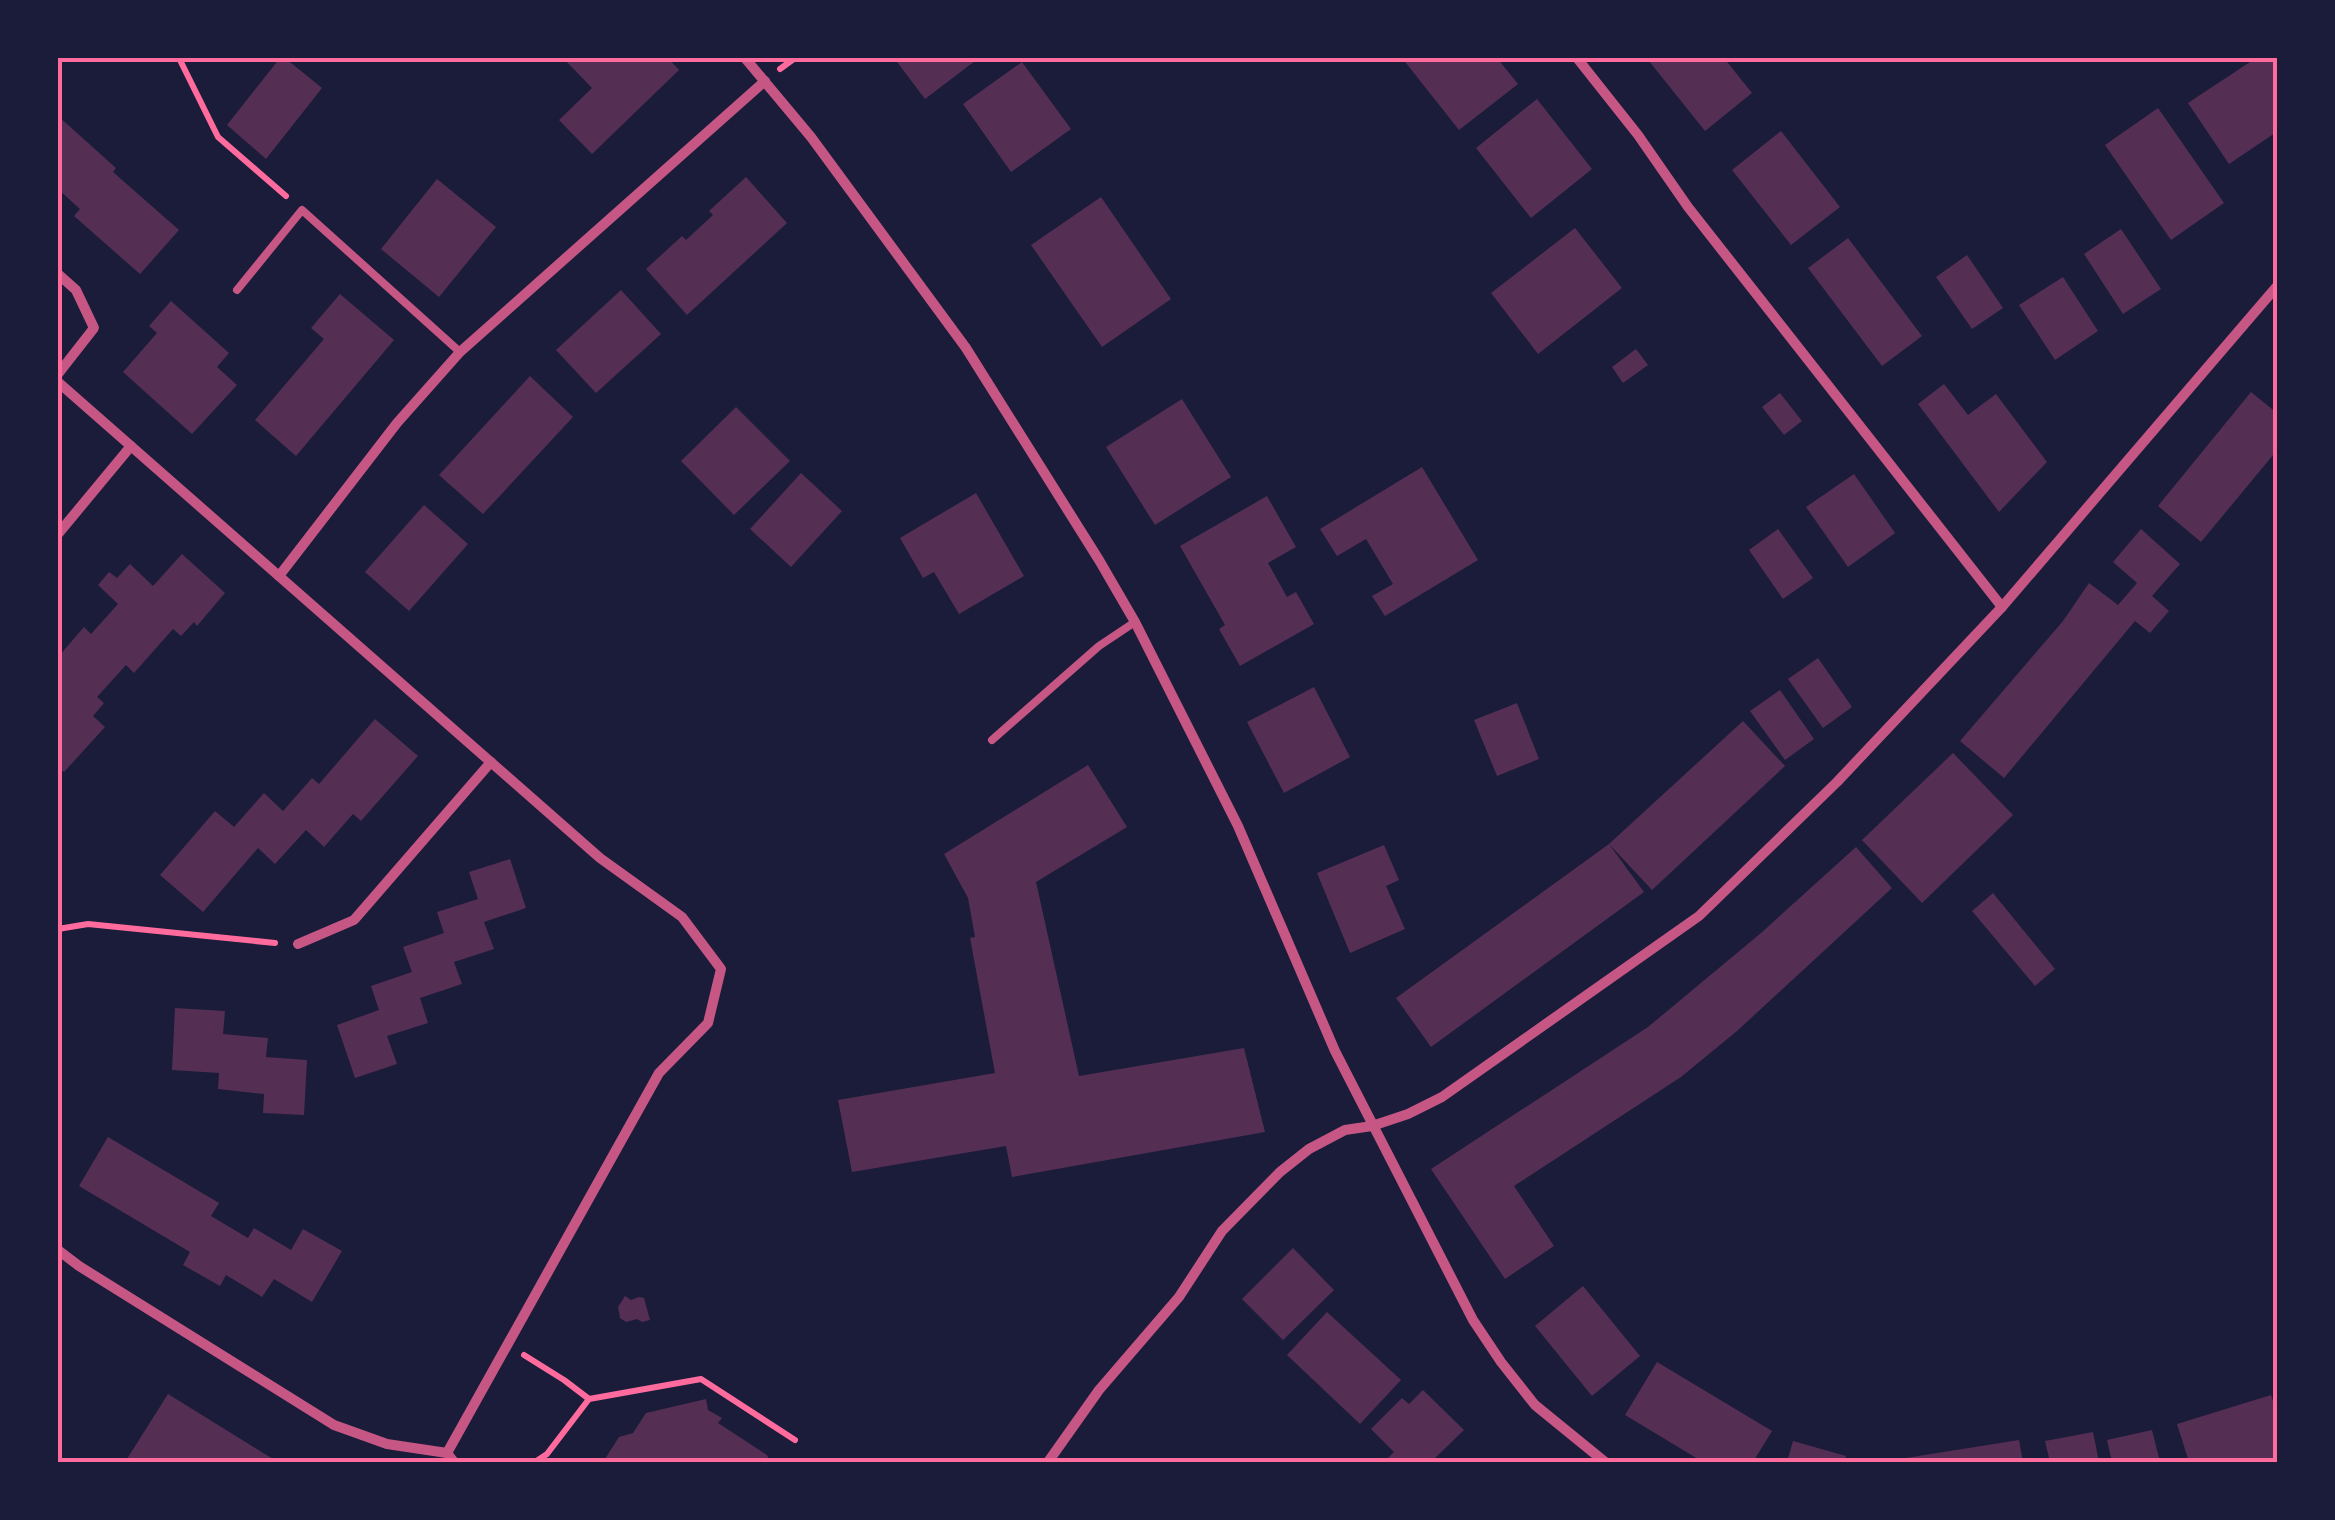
<svg xmlns="http://www.w3.org/2000/svg" width="2335" height="1520" viewBox="0 0 2335 1520" font-family="'PT Sans',sans-serif">
  <style>
    .building { fill: #542f53 }
    .lines { fill: none; stroke-linecap: round; stroke-linejoin: round }
    .path { stroke: #ff6b9d; stroke-width: 6 }
    .service { stroke: #c65784; stroke-width: 8 }
    .minor { stroke: #c65784; stroke-width: 10 }
    .neatline { fill: none; stroke: #ff6b9d; stroke-width: 4 }
  </style>
  <rect width="100%" height="100%" fill="#1b1b3a"/>
  <g class="building">
    <polygon points="280,58 285,58 322,88 266,159 227,125"/>
    <polygon points="563,58 668,58 679,70 592,154 559,120 592,88"/>
    <polygon points="894,58 979,58 925,99"/>
    <polygon points="1402,58 1497,58 1518,84 1459,130"/>
    <polygon points="1653,58 1724,58 1752,93 1705,131 1649,61"/>
    <polygon points="2256,58 2278,58 2278,131 2229,164 2188,103"/>
    <polygon points="1022,62 1071,129 1011,172 963,104"/>
    <polygon points="1537,99 1592,169 1531,218 1476,148"/>
    <polygon points="2158,108 2224,203 2171,240 2105,145"/>
    <polygon points="58,116 116,168 113,172 179,230 140,274 74,216 80,209 58,189"/>
    <polygon points="1781,131 1840,207 1791,245 1732,170"/>
    <polygon points="746,177 787,223 687,315 646,269 682,236 686,240 700,227 713,215 709,211"/>
    <polygon points="437,179 496,227 439,297 381,249"/>
    <polygon points="1101,197 1171,299 1102,347 1031,245"/>
    <polygon points="1575,228 1622,288 1538,354 1491,293"/>
    <polygon points="2121,229 2161,289 2123,314 2084,254"/>
    <polygon points="1848,238 1922,336 1882,366 1808,268"/>
    <polygon points="1967,255 2003,308 1972,329 1936,277"/>
    <polygon points="2063,277 2098,331 2055,360 2019,305"/>
    <polygon points="621,290 661,334 596,393 556,350"/>
    <polygon points="340,294 394,340 296,456 255,420 324,339 311,328"/>
    <polygon points="171,301 229,353 217,367 237,385 192,434 123,372 157,333 149,326"/>
    <polygon points="1636,349 1648,365 1623,383 1612,367"/>
    <polygon points="530,376 573,417 483,514 439,475"/>
    <polygon points="1944,384 1968,415 1996,394 2047,462 1999,512 1918,404"/>
    <polygon points="2251,392 2278,414 2278,449 2201,542 2158,506"/>
    <polygon points="1780,393 1802,421 1784,435 1762,407"/>
    <polygon points="1182,399 1231,477 1155,525 1106,447"/>
    <polygon points="736,407 790,461 734,515 681,461"/>
    <polygon points="1422,467 1478,560 1385,616 1372,596 1393,584 1366,539 1337,556 1320,529"/>
    <polygon points="801,473 842,511 791,567 750,529"/>
    <polygon points="1854,474 1895,533 1848,567 1806,507"/>
    <polygon points="976,493 1024,576 959,614 934,572 923,578 900,538"/>
    <polygon points="1267,496 1296,547 1268,563 1287,597 1296,592 1314,624 1240,666 1219,629 1225,625 1180,546"/>
    <polygon points="424,505 468,544 409,611 365,572"/>
    <polygon points="1778,529 1813,578 1783,599 1749,550"/>
    <polygon points="2141,529 2180,564 2152,596 2169,611 2150,633 2135,621 2004,778 1960,741 2063,621 2089,583 2118,605 2137,583 2113,562"/>
    <polygon points="182,554 225,593 197,626 194,622 181,636 173,629 134,673 126,665 97,697 104,703 93,716 105,727 64,772 58,767 58,657 84,627 91,634 118,604 98,585 109,572 117,578 130,564 153,586"/>
    <polygon points="1818,658 1852,707 1823,728 1788,679"/>
    <polygon points="1314,687 1350,757 1284,793 1247,722"/>
    <polygon points="1780,690 1814,739 1785,760 1750,711"/>
    <polygon points="1517,703 1539,759 1497,776 1474,720"/>
    <polygon points="375,719 418,756 361,821 353,814 324,847 306,830 275,864 258,848 203,912 160,875 215,811 234,827 264,793 283,811 312,778 319,784"/>
    <polygon points="1743,721 1785,766 1652,890 1609,844 1644,892 1431,1047 1396,998 1609,844"/>
    <polygon points="1953,753 2013,815 1922,903 1862,840"/>
    <polygon points="1088,765 1127,827 1036,882 1079,1076 1244,1048 1265,1132 1012,1177 1006,1146 852,1172 838,1100 995,1073 970,938 975,937 968,898 944,854"/>
    <polygon points="1384,845 1399,880 1386,886 1405,929 1350,953 1317,873"/>
    <polygon points="1856,847 1892,888 1737,1031 1681,1077 1514,1186 1554,1246 1505,1279 1431,1169 1648,1027 1761,933"/>
    <polygon points="510,859 526,908 484,922 494,949 454,962 462,984 420,998 428,1023 387,1036 397,1064 355,1078 337,1025 379,1010 371,986 412,972 403,947 444,933 437,912 478,899 469,872"/>
    <polygon points="1993,893 2055,969 2035,986 1972,911"/>
    <polygon points="175,1008 225,1011 223,1034 268,1038 266,1057 307,1060 304,1115 263,1113 264,1094 218,1089 219,1073 172,1070"/>
    <polygon points="108,1137 219,1203 211,1216 248,1238 254,1228 291,1250 303,1229 342,1251 312,1302 274,1279 262,1297 226,1275 220,1286 183,1265 190,1252 79,1186"/>
    <polygon points="1293,1248 1334,1290 1283,1340 1242,1299"/>
    <polygon points="1583,1286 1640,1356 1592,1396 1535,1326"/>
    <polygon points="625,1296 631,1300 639,1297 644,1298 650,1320 642,1322 637,1319 626,1322 620,1318 618,1307"/>
    <polygon points="1327,1312 1401,1380 1360,1424 1287,1355"/>
    <polygon points="1657,1362 1772,1431 1753,1462 1703,1462 1625,1415"/>
    <polygon points="1423,1390 1464,1430 1431,1462 1384,1462 1394,1452 1371,1429 1402,1398 1409,1404"/>
    <polygon points="168,1394 278,1462 125,1462"/>
    <polygon points="2271,1395 2278,1416 2278,1460 2270,1462 2189,1462 2177,1424"/>
    <polygon points="706,1399 708,1410 722,1418 718,1423 767,1455 770,1462 603,1462 619,1437 633,1433 646,1413"/>
    <polygon points="2152,1430 2160,1462 2112,1462 2107,1440"/>
    <polygon points="2093,1432 2099,1462 2050,1462 2045,1441"/>
    <polygon points="2019,1440 2023,1462 1893,1462 1893,1460"/>
    <polygon points="1793,1441 1846,1456 1844,1462 1787,1462"/>
  </g>
  <g class="lines">
    <g class="path">
      <polyline points="179,58 218,137 286,196"/>
      <polyline points="780,69 795,58"/>
      <polyline points="58,929 88,924 275,943"/>
      <polyline points="524,1355 564,1380 589,1399"/>
      <polyline points="535,1462 547,1454 589,1399 701,1379 795,1440"/>
    </g>
    <g class="service">
      <polyline points="237,290 302,210 460,352"/>
      <polyline points="992,740 1099,646 1135,622"/>
    </g>
    <g class="minor">
      <polyline points="745,58 811,137 966,348 1099,560 1135,622 1238,826 1335,1051 1473,1320 1501,1362 1535,1405 1605,1462"/>
      <polyline points="1577,58 1638,135 1688,207 2002,607"/>
      <polyline points="58,274 76,290 94,328 58,374"/>
      <polyline points="58,382 600,858 682,917 721,969 708,1023 659,1073 447,1453"/>
      <polyline points="58,534 131,446"/>
      <polyline points="279,576 397,423 460,352 765,81"/>
      <polyline points="298,944 354,920 491,762"/>
      <polyline points="58,1250 79,1266 334,1425 387,1444 447,1453 454,1462"/>
      <polyline points="1048,1462 1099,1390 1179,1297 1222,1231 1280,1172 1309,1149 1345,1130 1372,1126 1408,1114 1442,1097 1699,916 1837,782 2002,607 2278,285"/>
    </g>
  </g>
  <rect width="2335" height="1520" fill="none" stroke="#1b1b3a" stroke-width="120"/>
  <rect x="60" y="60" width="2215" height="1400" class="neatline"/>
</svg>
